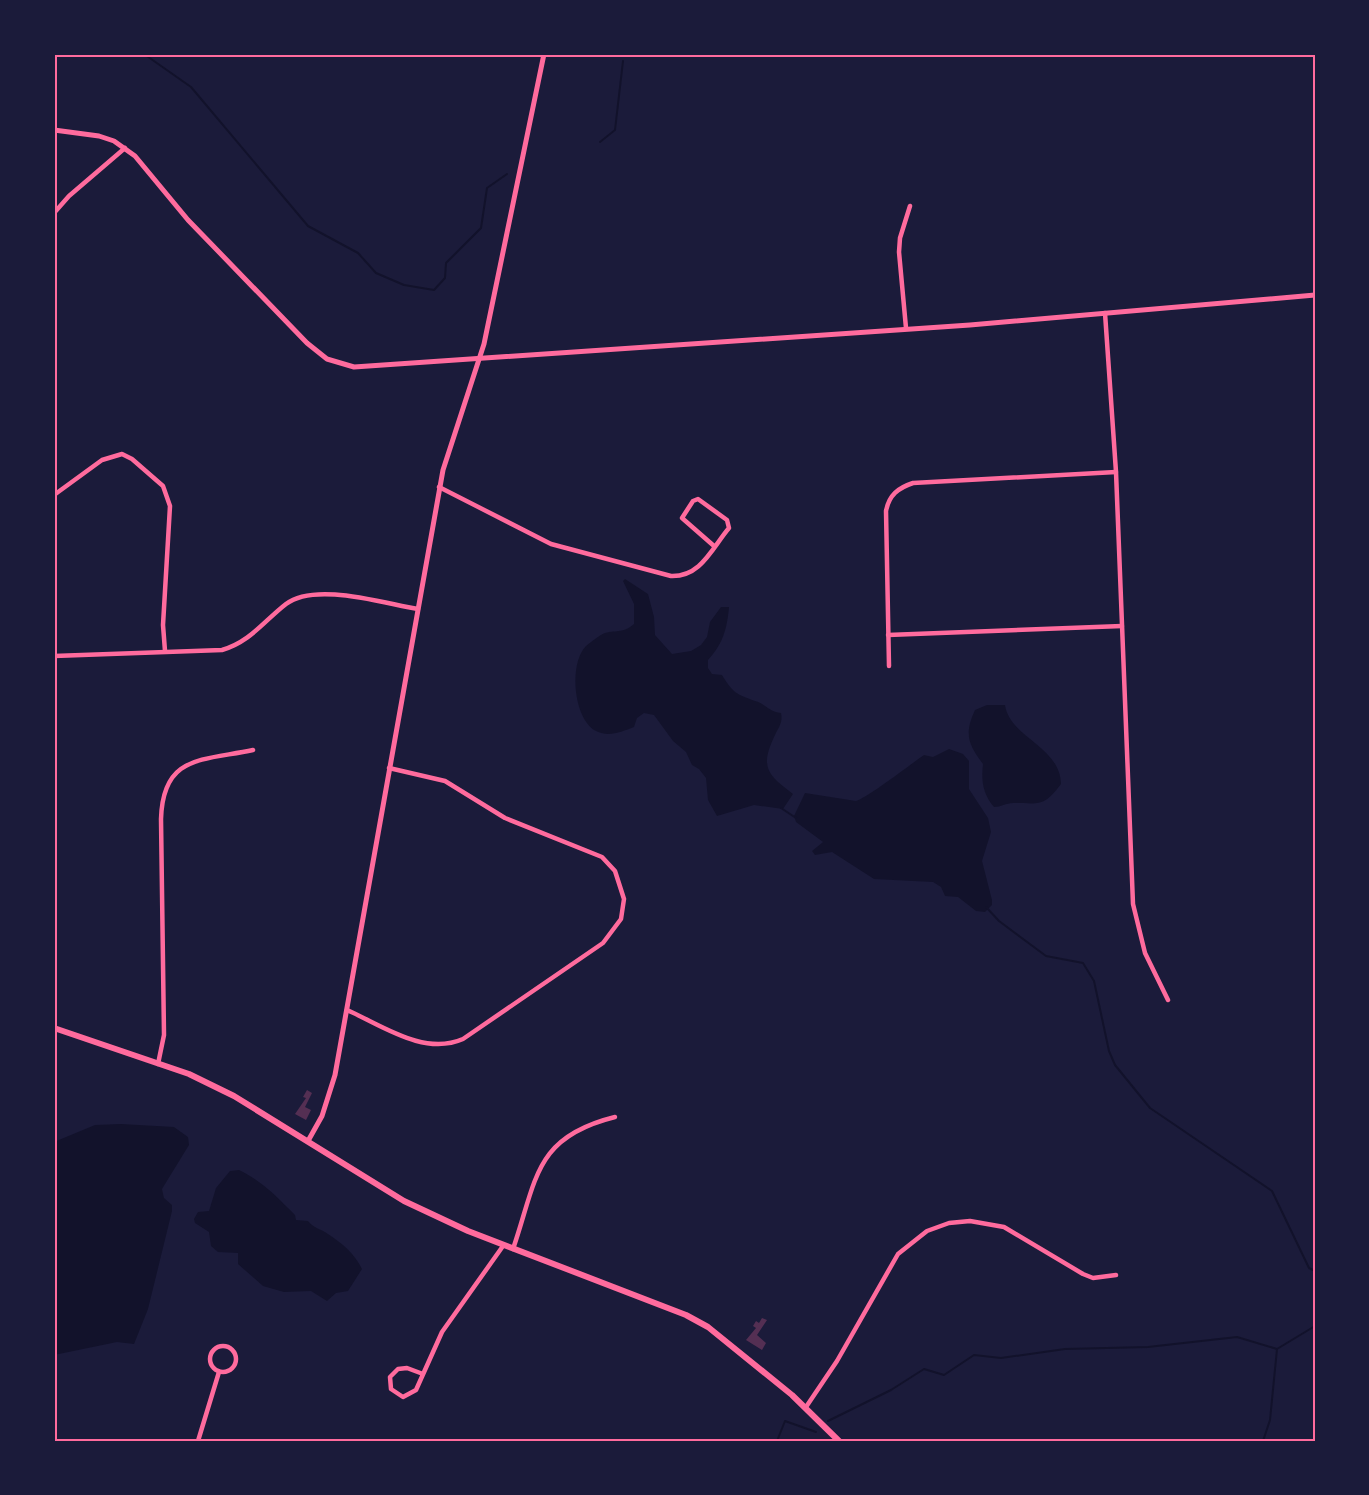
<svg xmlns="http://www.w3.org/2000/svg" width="1369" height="1495" viewBox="0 0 1369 1495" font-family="Poppins,sans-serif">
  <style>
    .water { fill: #12122b }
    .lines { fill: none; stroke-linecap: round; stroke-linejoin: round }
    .stream { stroke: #12122b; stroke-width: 2 }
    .building { fill: #542f53 }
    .path { stroke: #ff6b9d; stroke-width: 1.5 }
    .minor { stroke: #ff6b9d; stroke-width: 4.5 }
    .tertiary { stroke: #ff6b9d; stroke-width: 5 }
    .secondary { stroke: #ff6b9d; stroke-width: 6 }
    .neatline { fill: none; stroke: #ff6b9d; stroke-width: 2 }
  </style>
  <rect width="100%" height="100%" fill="#1b1b3a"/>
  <g class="water">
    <path d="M625,579L648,594L654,617L655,635L672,654L691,651L701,645L707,637L710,622L721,607H729C727,629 723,644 708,660V668L712,674L722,675C733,693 736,694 755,701C766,704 769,712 781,713C783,722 779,727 775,735C759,768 768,775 793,794L783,809L754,805L717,816L708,800L706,778L699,769L692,765L686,752L673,741L654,715L644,713L637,718L634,727C621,732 608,738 594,730C573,716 569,663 586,646C590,643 601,634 605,633C617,630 624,633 634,624V604L623,581Z"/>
    <path d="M987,705H1005C1010,738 1060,746 1061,784C1043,808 1039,803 1013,803C1006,803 1001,807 994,807C983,794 981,781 983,764C968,744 964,734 975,710Z"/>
    <path d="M949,749L963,754L969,761V789L988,818L991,832L982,861L992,900V905L985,912L976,911L958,897L945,896L941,887L933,882L874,879L832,852L815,855L812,851L823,842L796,822L794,816L805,793L856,801C867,798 911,764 924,755L933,757Z"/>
    <polygon points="121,1124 174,1127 188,1137 189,1145 162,1189 164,1198 172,1205 172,1211 148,1309 134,1344 117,1342 54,1355 54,1142 95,1125"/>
    <path d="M239,1170C262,1181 277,1197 295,1215L296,1220L308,1221C313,1228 321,1229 328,1234C343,1244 354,1253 362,1269L348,1291L336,1293L327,1301L311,1291L284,1292L263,1286L238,1264V1253L218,1252L211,1246L209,1232L195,1223L194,1219L198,1212L209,1211L216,1188L230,1171Z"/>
  </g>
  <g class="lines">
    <g class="stream">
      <polyline points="144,54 191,87 308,226 358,253 376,273 404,285 434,290 445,278 446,263 481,228 487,188 507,174"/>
      <polyline points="600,142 615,130 623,61"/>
      <polyline points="781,808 796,818"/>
      <polyline points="986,907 999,921 1046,956 1083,963 1094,981 1109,1051 1115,1065 1150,1108 1272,1191 1309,1268 1315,1271"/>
      <polyline points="828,1421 891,1390 924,1369 944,1375 974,1355 1001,1358 1065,1349 1148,1347 1237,1337 1277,1349"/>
      <polyline points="777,1441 785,1421 816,1432"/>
      <polyline points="1263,1441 1270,1420 1277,1349 1315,1326"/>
    </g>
  </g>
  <g class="building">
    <polygon points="307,1090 312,1093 305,1107 311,1110 306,1120 295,1114 306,1098 303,1097"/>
    <polygon points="762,1318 767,1320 757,1335 766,1343 762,1350 746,1340 756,1328 753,1326 756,1321 759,1323"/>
  </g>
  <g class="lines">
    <polyline class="path" points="135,56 136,54"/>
    <g class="minor">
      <polyline points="54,213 69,196 125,148"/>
      <polyline points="1105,313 1116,472 1133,904 1145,953 1168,1000"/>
      <polyline points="906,328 899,252 900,238 910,206"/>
      <path d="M439,487L551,544L671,576C701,577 712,548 729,528L727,520L698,499L693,501L682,518L714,546"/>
      <polyline points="54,495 102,460 122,454 132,459 163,486 170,506 163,625 165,651"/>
      <polyline points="888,635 1122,626"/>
      <path d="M54,656L222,650C250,642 264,621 286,604C315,582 382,603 418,609"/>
      <path d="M889,666L886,511C889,495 898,488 913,483L1116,472"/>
      <path d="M347,1010C383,1026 424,1056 463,1039L603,943L621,919L624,899L615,871L602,857L505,818L445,781L389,768"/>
      <path d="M158,1064L164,1035L161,819C163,755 201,761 253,750"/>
      <path d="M513,1249C537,1179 534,1137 615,1117"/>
      <circle cx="223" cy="1359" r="13"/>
      <polyline points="423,1374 407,1368 398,1369 390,1377 391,1389 403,1397 416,1390 442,1332 503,1246"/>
      <polyline points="806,1407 837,1361 898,1254 927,1231 949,1223 970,1221 1004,1227 1083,1274 1093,1278 1116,1275"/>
      <polyline points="198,1441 219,1372"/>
    </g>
    <g class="tertiary">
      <polyline points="54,130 99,136 114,141 135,156 188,220 307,343 327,359 354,367 970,325 1315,295"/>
      <polyline points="308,1141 322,1116 335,1075 443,470 484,344 544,54"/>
    </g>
    <polyline class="secondary" points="54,1028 189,1074 234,1096 404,1201 468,1231 686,1315 708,1327 792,1395 839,1441"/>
  </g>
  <rect width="1369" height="1495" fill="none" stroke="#1b1b3a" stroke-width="111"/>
  <rect x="56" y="56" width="1258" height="1384" class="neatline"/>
</svg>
